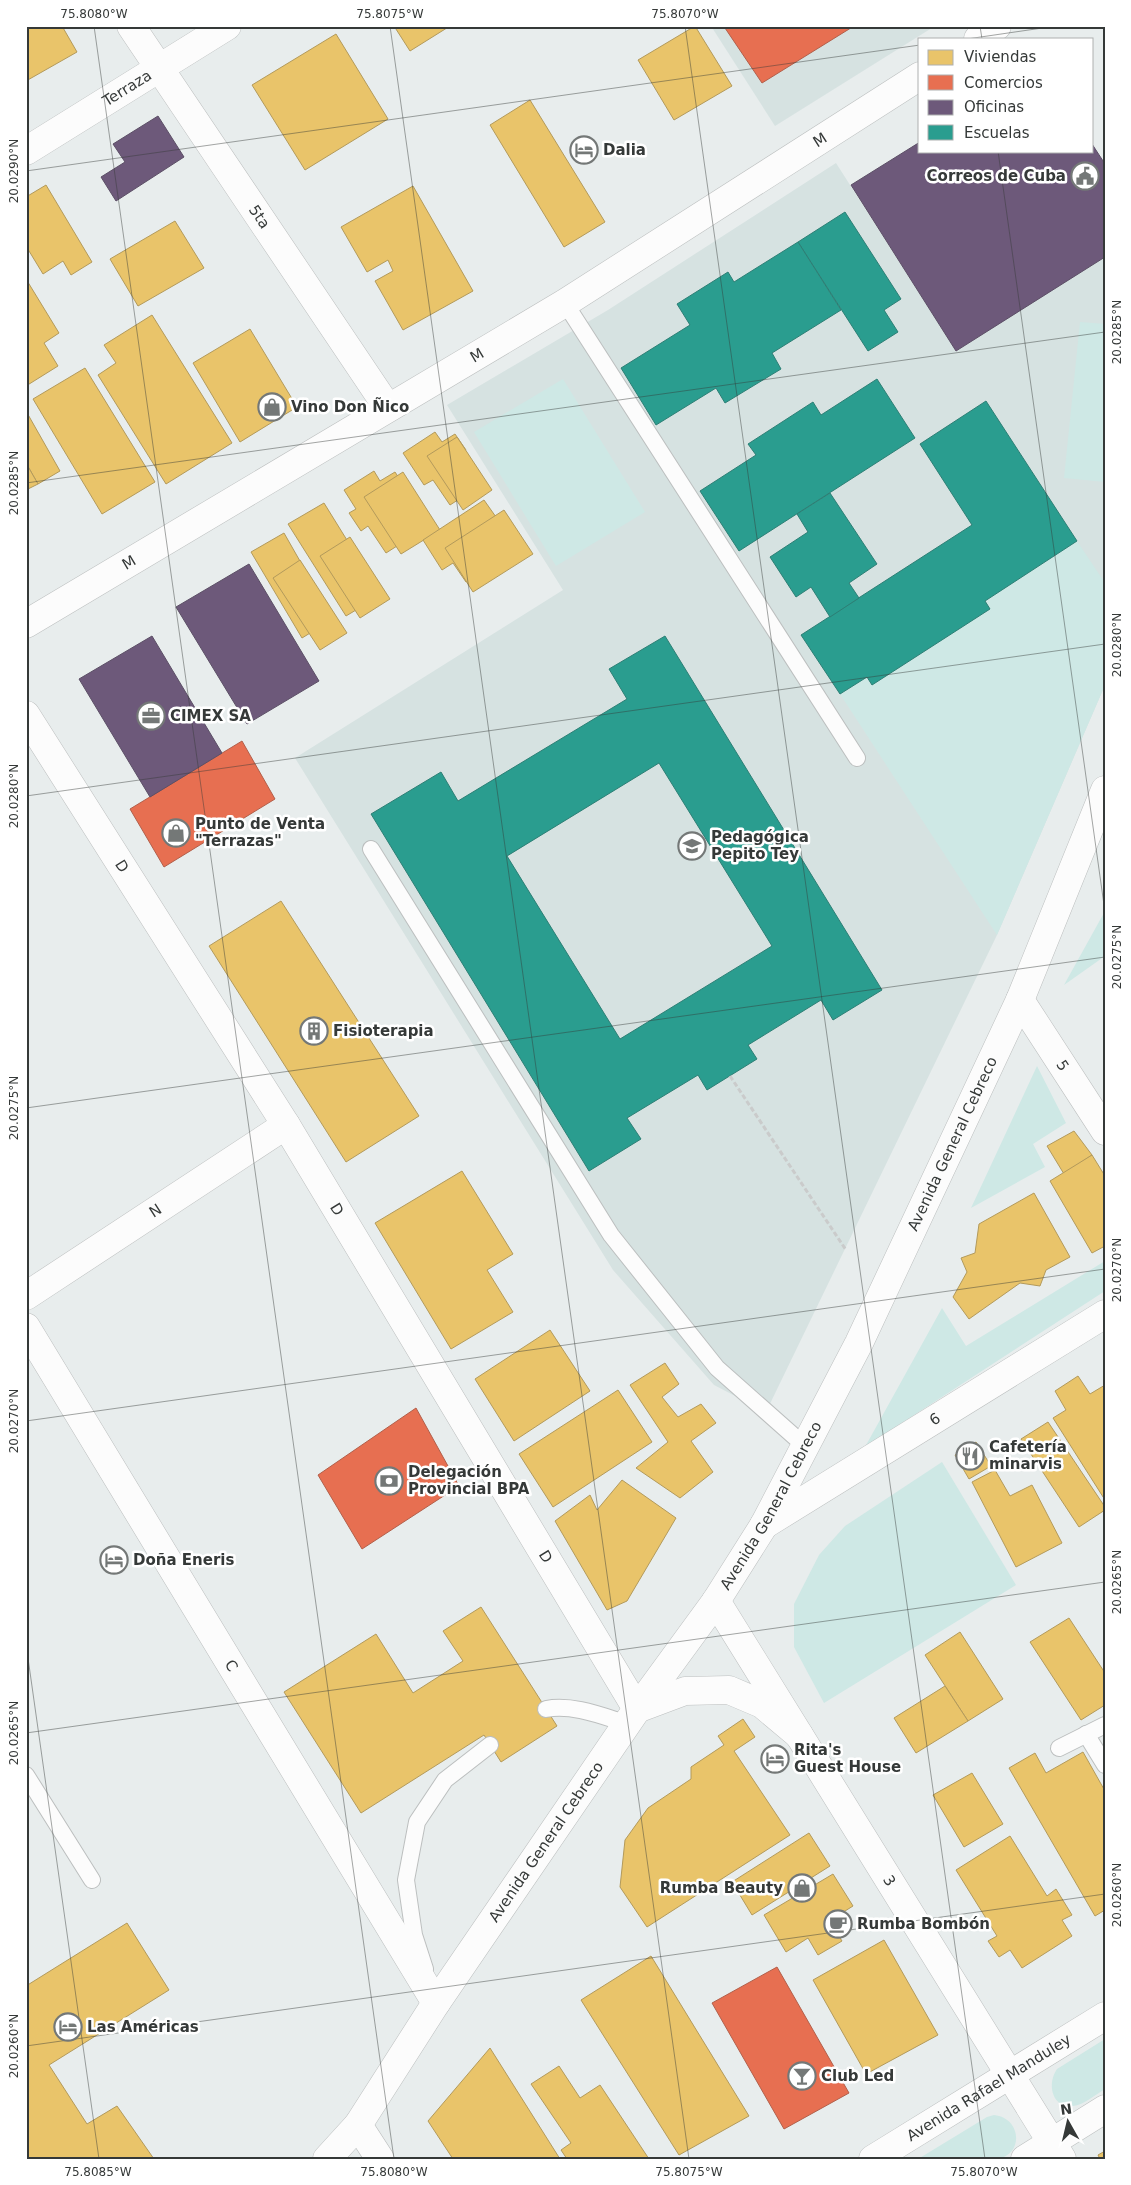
<svg xmlns="http://www.w3.org/2000/svg" width="1131" height="2185" viewBox="0 0 1131 2185" font-family="'DejaVu Sans',sans-serif">
  <style>
    .built { fill: #d6e2e1 }
    .green { fill: #cee8e5 }
    .homes { fill: #e9c46a; stroke: #b39a5b }
    .shops { fill: #e76f51; stroke: #b25f4a }
    .offices { fill: #6d597a; stroke: #5c4f66 }
    .schools { fill: #2a9d8f; stroke: #2d7f75; fill-rule: evenodd }
    .lines { fill: none; stroke-linecap: round; stroke-linejoin: round }
    .service-casing { stroke: #bcbfbf; stroke-width: 18 }
    .minor-casing { stroke: #bcbfbf; stroke-width: 29 }
    .tertiary-casing { stroke: #bcbfbf; stroke-width: 29 }
    .secondary-casing { stroke: #bcbfbf; stroke-width: 29 }
    .primary-casing { stroke: #bcbfbf; stroke-width: 29 }
    .path { stroke: #cacbcb; stroke-width: 3; stroke-dasharray: 5 2.5; stroke-linecap: butt }
    .service { stroke: #fcfcfc; stroke-width: 16 }
    .minor { stroke: #fcfcfc; stroke-width: 28 }
    .tertiary { stroke: #fcfcfc; stroke-width: 28 }
    .secondary { stroke: #fcfcfc; stroke-width: 28 }
    .primary { stroke: #fcfcfc; stroke-width: 28 }
    .ticks { fill: none; stroke: #353938; stroke-width: 1; stroke-opacity: 0.45 }
    .labels { text-anchor: middle; dominant-baseline: central; stroke-width: 5; stroke-linejoin: round; paint-order: stroke }
    .street-label { font-size: 15px; fill: #353938; stroke: #fff }
    .poi-label { font-size: 15px; font-weight: bold; fill: #353938; stroke: #fff; text-anchor: start }
    .neatline { fill: none; stroke: #353938; stroke-width: 2 }
    .ticks-label { font-size: 12px; text-anchor: middle; fill: #353938 }
  </style>
  <rect width="100%" height="100%" fill="#e8eded"/>
  <g class="built">
    <polygon points="711,26 935,26 775,126"/>
    <polygon points="836,163 956,351 1105,257 1105,685 997,935 766,1412 714,1385 613,1270 295,758 563,590 447,405 608,310"/>
  </g>
  <g class="green">
    <polygon points="1080,322 1105,324 1105,482 1064,478"/>
    <polygon points="563,379 645,512 556,566 474,432"/>
    <polygon points="1077,541 1105,583 1105,685 997,935 840,694 867,677 872,685 990,609 985,601"/>
    <polygon points="1105,911 1105,956 1064,985"/>
    <polygon points="1037,1066 1066,1123 1033,1144 1045,1167 971,1208"/>
    <polygon points="1105,1261 1105,1291 865,1447 942,1308 966,1346"/>
    <polygon points="942,1462 1016,1585 824,1703 794,1647 794,1604 819,1555 845,1526"/>
    <path d="M1105,2039V2089C1096,2094 1084,2105 1073,2106C1051,2108 1047,2083 1057,2069Z"/>
    <path d="M994,2115C1022,2118 1024,2155 997,2159C972,2162 943,2159 918,2159L987,2117Z"/>
  </g>
  <g class="homes">
    <polygon points="26,26 62,26 77,52 26,81"/>
    <polygon points="394,26 450,26 410,51"/>
    <polygon points="695,26 732,86 674,120 638,60"/>
    <polygon points="336,34 388,119 305,170 252,85"/>
    <polygon points="530,100 605,222 564,247 490,125"/>
    <polygon points="46,185 92,262 71,275 63,261 43,274 26,246 26,197"/>
    <polygon points="413,186 473,291 403,330 375,281 393,271 388,260 367,272 341,227"/>
    <polygon points="175,221 204,268 138,306 110,259"/>
    <polygon points="26,279 59,333 44,343 58,366 26,386"/>
    <polygon points="152,315 232,443 166,484 98,375 116,363 104,345"/>
    <polygon points="250,329 297,407 240,442 193,363"/>
    <polygon points="85,368 155,482 102,514 33,399"/>
    <polygon points="26,411 60,471 38,484 26,463"/>
    <polygon points="435,432 442,442 455,434 466,450 458,455 478,487 450,505 433,480 424,485 403,453"/>
    <polygon points="457,437 492,490 463,510 427,456"/>
    <polygon points="26,463 38,484 26,490"/>
    <polygon points="374,471 380,481 395,472 430,525 386,553 368,526 361,531 349,513 356,509 344,490"/>
    <polygon points="403,472 440,530 401,554 364,497"/>
    <polygon points="484,500 496,517 501,514 516,536 484,557 490,566 466,582 453,563 442,570 423,540"/>
    <polygon points="324,503 381,595 346,616 288,524"/>
    <polygon points="504,510 533,554 473,592 445,548"/>
    <polygon points="284,533 333,619 302,638 251,552"/>
    <polygon points="350,537 390,599 360,618 320,556"/>
    <polygon points="300,560 347,633 320,650 273,578"/>
    <polygon points="281,901 419,1116 346,1162 209,946"/>
    <polygon points="1074,1131 1092,1155 1064,1174 1047,1146"/>
    <polygon points="1092,1155 1105,1176 1105,1246 1092,1253 1050,1181"/>
    <polygon points="462,1171 513,1254 487,1270 513,1312 451,1349 375,1223"/>
    <polygon points="1034,1193 1070,1257 1046,1270 1040,1286 1020,1283 969,1319 953,1297 967,1272 961,1258 975,1253 979,1224"/>
    <polygon points="550,1330 590,1391 514,1441 475,1379"/>
    <polygon points="665,1363 679,1384 662,1397 678,1417 701,1404 716,1423 691,1441 713,1472 680,1498 636,1468 668,1442 630,1385"/>
    <polygon points="1078,1376 1090,1394 1105,1385 1105,1500 1053,1418 1066,1410 1055,1391"/>
    <polygon points="618,1390 652,1442 553,1507 519,1454"/>
    <polygon points="1048,1422 1105,1507 1105,1510 1079,1527 1021,1439"/>
    <polygon points="976,1442 991,1466 969,1479 955,1455"/>
    <polygon points="995,1470 1010,1496 1032,1485 1062,1543 1016,1567 972,1482"/>
    <polygon points="622,1480 676,1518 627,1601 607,1610 555,1521 590,1495 597,1510"/>
    <polygon points="481,1607 557,1726 501,1762 484,1735 361,1813 284,1692 376,1634 413,1693 463,1661 443,1631"/>
    <polygon points="1069,1618 1105,1673 1105,1705 1081,1720 1030,1642"/>
    <polygon points="960,1632 1003,1699 968,1721 925,1655"/>
    <polygon points="945,1686 968,1721 916,1753 894,1718"/>
    <polygon points="743,1719 755,1737 734,1751 790,1835 647,1927 620,1887 625,1840 648,1808 691,1779 691,1767 724,1745 718,1736"/>
    <polygon points="1083,1752 1105,1791 1105,1910 1095,1916 1009,1768 1035,1753 1046,1773"/>
    <polygon points="972,1773 1003,1824 964,1847 933,1795"/>
    <polygon points="809,1833 830,1866 752,1915 732,1882"/>
    <polygon points="1010,1836 1047,1896 1056,1889 1072,1915 1062,1920 1072,1936 1022,1968 1010,1950 999,1957 988,1941 997,1936 956,1870"/>
    <polygon points="833,1874 853,1906 829,1921 842,1941 818,1955 808,1938 786,1952 764,1915"/>
    <polygon points="127,1923 169,1990 49,2065 87,2124 117,2106 154,2159 26,2159 26,1986"/>
    <polygon points="884,1940 938,2035 866,2074 813,1980"/>
    <polygon points="651,1956 749,2116 679,2155 581,2000"/>
    <polygon points="490,2048 560,2159 453,2159 428,2121"/>
    <polygon points="559,2066 580,2098 600,2085 649,2159 567,2159 561,2150 571,2143 531,2084"/>
    <polygon points="1105,2151 1105,2159 1100,2159 1098,2155"/>
  </g>
  <g class="shops">
    <polygon points="728,26 854,26 762,83 725,28"/>
    <polygon points="242,741 275,799 164,867 130,809"/>
    <polygon points="416,1408 459,1486 362,1549 318,1475"/>
    <polygon points="777,1967 849,2093 784,2129 712,2003"/>
  </g>
  <g class="offices">
    <polygon points="158,116 184,157 116,201 101,177 125,162 113,144"/>
    <polygon points="920,142 920,151 1092,151 1092,144 1105,164 1105,257 956,351 851,185"/>
    <polygon points="249,564 319,681 247,724 176,607"/>
    <polygon points="152,636 222,753 150,797 79,679"/>
  </g>
  <g class="schools">
    <polygon points="845,212 901,299 884,310 898,332 868,351 798,242"/>
    <polygon points="798,242 841,310 772,353 781,369 725,403 716,388 656,425 621,368 690,325 677,304 728,272 734,282"/>
    <polygon points="877,379 915,438 739,551 700,491 756,455 748,444 813,402 821,415"/>
    <polygon points="986,401 1077,541 985,601 990,609 872,685 867,677 840,694 801,635 972,525 920,444"/>
    <polygon points="830,493 877,564 849,583 859,598 830,617 811,587 796,597 770,557 808,532 797,514"/>
    <path d="M665,636L882,990L833,1020L821,1000L748,1045L757,1059L707,1090L698,1075L627,1118L641,1139L589,1171L371,814L441,772L458,801L627,699L609,669ZM659,763L772,946L620,1039L507,856Z"/>
  </g>
  <g class="lines">
    <g class="service-casing">
      <g id="service">
        <polyline points="565,303 857,758"/>
        <polyline points="371,849 611,1235 717,1368 805,1446"/>
        <path d="M546,1709C573,1704 602,1716 628,1724"/>
        <polyline points="1086,1734 1105,1765"/>
        <polyline points="1059,1748 1105,1725"/>
        <polyline points="26,1775 92,1880"/>
        <polyline points="425,1969 414,1935 406,1880 417,1822 445,1780 490,1745"/>
      </g>
    </g>
    <g class="minor-casing">
      <g id="minor">
        <path id="s1" d="M131,26L388,408"/>
        <path id="s2" d="M26,151L227,26"/>
        <path id="s3" d="M26,715L286,1125L637,1709L685,1691L729,1690L762,1704L799,1735"/>
        <path id="s4" d="M1020,1000L1105,1131"/>
        <path id="s5" d="M26,1296L286,1125"/>
        <path id="s6" d="M26,1327L436,2003"/>
        <path id="s7" d="M764,1525L1105,1314"/>
        <path id="s8" d="M716,1601L1062,2159"/>
        <polyline points="358,2125 380,2159"/>
      </g>
    </g>
    <g class="tertiary-casing">
      <g id="tertiary">
        <polyline points="978,39 997,26"/>
        <path id="s9" d="M26,624L565,303L920,76"/>
      </g>
    </g>
    <g class="secondary-casing">
      <g id="secondary">
        <path id="s10" d="M873,2159L1105,2016"/>
        <polyline points="1025,2159 1105,2109"/>
      </g>
    </g>
    <g class="primary-casing">
      <g id="primary">
        <path id="s11" d="M327,2159L358,2125L436,2003L637,1709L716,1601L764,1525L859,1343L1020,1000L1105,790"/>
      </g>
    </g>
    <polyline class="path" points="730,1076 846,1250"/>
    <use href="#service" class="service"/>
    <use href="#minor" class="minor"/>
    <use href="#tertiary" class="tertiary"/>
    <use href="#secondary" class="secondary"/>
    <use href="#primary" class="primary"/>
  </g>
  <path class="ticks" d="M94,26L394,2159M390,26L689,2159M685,26L985,2159M980,26L982,39M967,39L1056,26M998,151L1105,912M26,171L920,45M26,483L1105,332M26,796L1105,644M26,1108L1105,957M26,1421L1105,1269M26,1644L99,2159M26,1733L1105,1582M26,2046L1105,1894"/>
  <defs>
    <g id="hotel-ring" transform="scale(1.4375)"><circle r="9.5" fill="#fff" stroke="#747877" stroke-width="1.5"/><path d="M-6-4.5h1.5V1H6V5H4.5V3h-9V5H-6ZM-4 0a1.8 1.8 0 1 1 3.6 0ZM.5 0V-2.5h3Q6-2.5 6 0Z" fill="#747877"/></g>
    <g id="civic-ring" transform="scale(1.4375)"><circle r="9.5" fill="#fff" stroke="#747877" stroke-width="1.5"/><path d="M-.6-6.5H3V-4.5H.6V-3L4-1V1h2V6H-6V1h2V-1L-.6-3ZM-1.2 2.5V6h2.4V2.5Z" fill="#747877"/></g>
    <g id="shop-ring" transform="scale(1.4375)"><circle r="9.5" fill="#fff" stroke="#747877" stroke-width="1.5"/><path d="M-5-2.5h2.3a2.7 3.5 0 0 1 5.4 0H5L5.5 6h-11ZM-1.5-2.5h3a1.5 2.3 0 0 0-3 0Z" fill="#747877"/></g>
    <g id="office-ring" transform="scale(1.4375)"><circle r="9.5" fill="#fff" stroke="#747877" stroke-width="1.5"/><path d="M-6-3h4V-5.5h4V-3h4V5H-6ZM-1-4.5V-3h2v-1.5ZM-6 0V1H6V0Z" fill="#747877"/></g>
    <g id="school-ring" transform="scale(1.4375)"><circle r="9.5" fill="#fff" stroke="#747877" stroke-width="1.5"/><path d="M0-5L7-2L0 1L-7-2ZM-4 1L0 2.5L4 1V4Q0 6-4 4Z" fill="#747877"/></g>
    <g id="building-ring" transform="scale(1.4375)"><circle r="9.5" fill="#fff" stroke="#747877" stroke-width="1.5"/><path d="M-4-6H4V6H1V3H-1V6H-4ZM-2.5-4.3h1.7v1.8h-1.7ZM.8-4.3h1.7v1.8H.8ZM-2.5-1h1.7V.8h-1.7ZM.8-1h1.7V.8H.8Z" fill="#747877"/></g>
    <g id="restaurant-ring" transform="scale(1.4375)"><circle r="9.5" fill="#fff" stroke="#747877" stroke-width="1.5"/><path d="M-5-6h1v4h1v-4h1v4h1v-4h1v5L-1.5 .5V6h-2V.5L-5-1ZM5-6V6H3V1.5H1.5Q1.5-4 5-6Z" fill="#747877"/></g>
    <g id="bank-ring" transform="scale(1.4375)"><circle r="9.5" fill="#fff" stroke="#747877" stroke-width="1.5"/><path d="M-6-4H6V4H-6ZM0-2.3a2.3 2.3 0 1 0 0 4.6a2.3 2.3 0 1 0 0-4.6Z" fill="#747877"/></g>
    <g id="cafe-ring" transform="scale(1.4375)"><circle r="9.5" fill="#fff" stroke="#747877" stroke-width="1.5"/><path d="M-5.5-4.5H6V0H3Q3 3.5 0 3.5H-2.5Q-5.5 3.5-5.5 0ZM3-3.2v2h1.7v-2ZM-6 4.5H4V6H-6Z" fill="#747877"/></g>
    <g id="bar-ring" transform="scale(1.4375)"><circle r="9.5" fill="#fff" stroke="#747877" stroke-width="1.5"/><path d="M-6-5H6L.8 .8V4.5H3.5V6h-7V4.5H-.8V.8Z" fill="#747877"/></g>
  </defs>
  <g fill-rule="evenodd">
    <use href="#hotel-ring" x="584" y="150"/>
    <use href="#civic-ring" x="1085" y="176"/>
    <use href="#shop-ring" x="272" y="407"/>
    <use href="#office-ring" x="151" y="716"/>
    <use href="#shop-ring" x="176" y="833"/>
    <use href="#school-ring" x="692" y="846"/>
    <use href="#building-ring" x="314" y="1031"/>
    <use href="#restaurant-ring" x="970" y="1456"/>
    <use href="#bank-ring" x="389" y="1481"/>
    <use href="#hotel-ring" x="114" y="1560"/>
    <use href="#hotel-ring" x="775" y="1759"/>
    <use href="#shop-ring" x="802" y="1888"/>
    <use href="#cafe-ring" x="838" y="1924"/>
    <use href="#hotel-ring" x="68" y="2027"/>
    <use href="#bar-ring" x="802" y="2076"/>
  </g>
  <g class="labels">
    <g class="street-label">
      <text stroke="none"><textPath href="#s2" startOffset="119">Terraza</textPath></text>
      <text stroke="none"><textPath href="#s9" startOffset="930">M</textPath></text>
      <text stroke="none"><textPath href="#s1" startOffset="230">5ta</textPath></text>
      <text stroke="none"><textPath href="#s9" startOffset="525">M</textPath></text>
      <text stroke="none"><textPath href="#s9" startOffset="120">M</textPath></text>
      <text stroke="none"><textPath href="#s3" startOffset="179">D</textPath></text>
      <text stroke="none"><textPath href="#s4" startOffset="78">5</textPath></text>
      <text stroke="none"><textPath href="#s11" startOffset="1196">Avenida General Cebreco</textPath></text>
      <text stroke="none"><textPath href="#s3" startOffset="584">D</textPath></text>
      <text stroke="none"><textPath href="#s5" startOffset="155">N</textPath></text>
      <text stroke="none"><textPath href="#s7" startOffset="201">6</textPath></text>
      <text stroke="none"><textPath href="#s11" startOffset="791">Avenida General Cebreco</textPath></text>
      <text stroke="none"><textPath href="#s3" startOffset="989">D</textPath></text>
      <text stroke="none"><textPath href="#s6" startOffset="396">C</textPath></text>
      <text stroke="none"><textPath href="#s11" startOffset="386">Avenida General Cebreco</textPath></text>
      <text stroke="none"><textPath href="#s8" startOffset="329">3</textPath></text>
      <text stroke="none"><textPath href="#s10" startOffset="136">Avenida Rafael Manduley</textPath></text>
    </g>
    <g class="poi-label">
      <text x="603" y="150">Dalia</text>
      <text x="1066" y="176" text-anchor="end">Correos de Cuba</text>
      <text x="291" y="407">Vino Don Ñico</text>
      <text x="170" y="716">CIMEX SA</text>
      <text x="195" y="824">Punto de Venta<tspan x="195" dy="17">"Terrazas"</tspan></text>
      <text x="711" y="837">Pedagógica<tspan x="711" dy="17">Pepito Tey</tspan></text>
      <text x="333" y="1031">Fisioterapia</text>
      <text x="989" y="1447">Cafetería<tspan x="989" dy="17">minarvis</tspan></text>
      <text x="408" y="1472">Delegación<tspan x="408" dy="17">Provincial BPA</tspan></text>
      <text x="133" y="1560">Doña Eneris</text>
      <text x="794" y="1750">Rita's<tspan x="794" dy="17">Guest House</tspan></text>
      <text x="783" y="1888" text-anchor="end">Rumba Beauty</text>
      <text x="857" y="1924">Rumba Bombón</text>
      <text x="87" y="2027">Las Américas</text>
      <text x="821" y="2076">Club Led</text>
    </g>
  </g>
  <rect width="1131" height="2185" fill="none" stroke="#ffffff" stroke-width="55"/>
  <rect x="918" y="38" width="175" height="115" fill="#ffffff" stroke="#aeb0af"/>
  <rect x="928" y="50" width="25" height="15" fill="#e9c46a" stroke="#aeb0af"/>
  <text x="964" y="62" font-size="15" fill="#353938">Viviendas</text>
  <rect x="928" y="75" width="25" height="15" fill="#e76f51" stroke="#aeb0af"/>
  <text x="964" y="88" font-size="15" fill="#353938">Comercios</text>
  <rect x="928" y="100" width="25" height="15" fill="#6d597a" stroke="#aeb0af"/>
  <text x="964" y="112" font-size="15" fill="#353938">Oficinas</text>
  <rect x="928" y="125" width="25" height="15" fill="#2a9d8f" stroke="#aeb0af"/>
  <text x="964" y="138" font-size="15" fill="#353938">Escuelas</text>
  <g transform="translate(1068 2122) rotate(352)" stroke="#ffffff" stroke-width="4" paint-order="stroke">
  <path d="M0-4L9 19L0 12L-9 19Z" fill="#353938"/>
  <text y="-8" font-size="14" font-weight="bold" text-anchor="middle" fill="#353938">N</text>
  </g>
  <rect x="28" y="28" width="1076" height="2130" class="neatline"/>
  <g class="ticks-label">
    <text x="94" y="18">75.8080°W</text>
    <text x="390" y="18">75.8075°W</text>
    <text x="685" y="18">75.8070°W</text>
    <text transform="translate(14 171) rotate(-90)" y="4">20.0290°N</text>
    <text transform="translate(1117 332) rotate(-90)" y="4">20.0285°N</text>
    <text transform="translate(14 483) rotate(-90)" y="4">20.0285°N</text>
    <text transform="translate(1117 645) rotate(-90)" y="4">20.0280°N</text>
    <text transform="translate(14 796) rotate(-90)" y="4">20.0280°N</text>
    <text transform="translate(1117 957) rotate(-90)" y="4">20.0275°N</text>
    <text transform="translate(14 1108) rotate(-90)" y="4">20.0275°N</text>
    <text transform="translate(1117 1270) rotate(-90)" y="4">20.0270°N</text>
    <text transform="translate(14 1421) rotate(-90)" y="4">20.0270°N</text>
    <text transform="translate(1117 1582) rotate(-90)" y="4">20.0265°N</text>
    <text transform="translate(14 1733) rotate(-90)" y="4">20.0265°N</text>
    <text transform="translate(1117 1895) rotate(-90)" y="4">20.0260°N</text>
    <text transform="translate(14 2046) rotate(-90)" y="4">20.0260°N</text>
    <text x="98" y="2176">75.8085°W</text>
    <text x="394" y="2176">75.8080°W</text>
    <text x="689" y="2176">75.8075°W</text>
    <text x="984" y="2176">75.8070°W</text>
  </g>
</svg>
